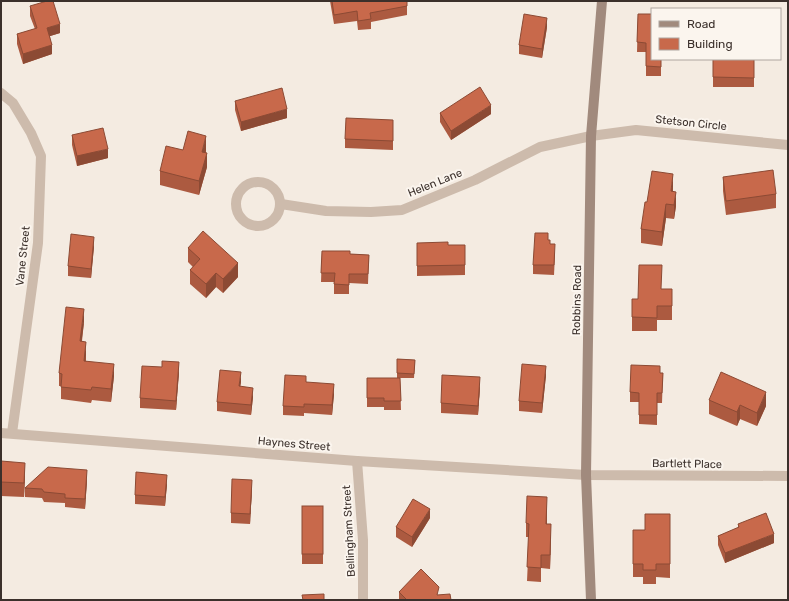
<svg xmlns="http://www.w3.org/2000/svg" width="789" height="601" viewBox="0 0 789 601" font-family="Rubik,sans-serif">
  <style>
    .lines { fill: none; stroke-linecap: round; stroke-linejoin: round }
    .street { stroke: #cdbbac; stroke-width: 10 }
    .secondary { stroke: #a18a7d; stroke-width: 10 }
    .wall { fill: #ac5a40 }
    .shaded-wall { fill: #8c4a34 }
    .building { fill: #c8694b; stroke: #8c4a34 }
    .labels { text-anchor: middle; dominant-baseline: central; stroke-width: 4; stroke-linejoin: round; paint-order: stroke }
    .street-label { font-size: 11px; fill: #3b302b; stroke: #fbf5ee }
  </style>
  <rect width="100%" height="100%" fill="#f4ebe1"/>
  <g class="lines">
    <g class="street">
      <polyline points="1,93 13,103 31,133 41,156 38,243 12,433"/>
      <circle cx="258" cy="204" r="22"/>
      <polyline points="281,204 326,211 371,212 402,210 475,180 540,147 591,136 636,130 788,145"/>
      <polyline points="1,433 357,461 586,475 788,476"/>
      <polyline points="357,461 363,540 363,600"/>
    </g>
    <polyline class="secondary" points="591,600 586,475 591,136 602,1"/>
  </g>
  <g class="wall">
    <polygon points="330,1 407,1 407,15 371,22 371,29 358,30 357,21 334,24"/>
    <polygon points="30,6 60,33 50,36 52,54 23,64 17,44 17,34 35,29 30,16"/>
    <polygon points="638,14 661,59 661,76 646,76 646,52 637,52"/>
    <polygon points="547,27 542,58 519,54 519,45"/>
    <rect x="713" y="59" width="41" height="28"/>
    <polygon points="235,101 287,118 241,131 235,110"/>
    <polygon points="440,113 491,114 451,140 440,122"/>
    <polygon points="393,120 393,150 345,148 345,139"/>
    <polygon points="72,135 108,158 77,166 72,145"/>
    <polygon points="183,150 206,150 206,153 207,167 199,195 160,185 160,171"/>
    <polygon points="723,177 776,194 776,208 726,215 723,191"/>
    <polygon points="673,187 673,191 676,206 674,219 666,218 662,246 641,243 641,229 647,202"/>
    <polygon points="548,240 555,254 554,275 533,274 533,265"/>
    <polygon points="417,243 448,245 465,245 465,275 417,276"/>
    <polygon points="94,246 91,278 68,276 68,266"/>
    <polygon points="188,248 238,277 223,293 216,287 206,298 190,284 190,270 193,267 188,262"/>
    <polygon points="322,251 350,254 369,255 368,284 349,283 349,294 334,294 334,282 321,282"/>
    <polygon points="661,289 672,289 672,320 657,320 657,331 632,331 632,299 638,299"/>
    <polygon points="84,322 82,341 86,354 86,361 114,376 111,402 92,400 91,403 61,399 61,386 59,386 59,373"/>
    <polygon points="397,359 415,360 414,378 397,378"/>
    <polygon points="179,372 176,410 140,408 140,398"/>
    <polygon points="660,373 663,373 662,403 657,403 657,425 639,424 639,402 630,402 630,392"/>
    <polygon points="546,375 542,413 519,411 519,401"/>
    <polygon points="367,378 400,378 401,410 384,410 384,407 367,407"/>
    <polygon points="241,382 240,386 253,397 251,415 217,411 217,402"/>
    <polygon points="306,382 334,394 332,415 304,413 304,416 283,415 283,406"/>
    <polygon points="480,387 478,415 441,413 441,403"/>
    <polygon points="709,400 766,406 757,426 740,419 737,426 709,414"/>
    <polygon points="1,461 25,476 24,497 1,496"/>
    <polygon points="87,480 85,509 65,507 65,503 44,502 42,498 25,497 25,488"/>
    <polygon points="167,484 165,506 135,504 135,495"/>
    <polygon points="252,489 250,524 231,523 231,513"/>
    <rect x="302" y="506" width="21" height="58"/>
    <polygon points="547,510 547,524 551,538 550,569 541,568 541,582 527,581 529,537 526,537 526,523"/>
    <polygon points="670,514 670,578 656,577 656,584 643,584 643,577 633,577 633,530 645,530"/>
    <polygon points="430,518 412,547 396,537 396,527"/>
    <polygon points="738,524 774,543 725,563 718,545 718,536 738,528"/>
    <polygon points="399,592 439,595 451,600 399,600"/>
  </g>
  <g class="shaded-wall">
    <polygon points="547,18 547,27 542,58 542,49"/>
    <polygon points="60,24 60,33 47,37 47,28"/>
    <polygon points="52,45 52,54 23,64 23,54"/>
    <polygon points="491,105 491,114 451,140 451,131"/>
    <polygon points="287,109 287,118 241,131 241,122"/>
    <polygon points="206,136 206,150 202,166 202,152"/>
    <polygon points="108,149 108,158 77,166 77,156"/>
    <polygon points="207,153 207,167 199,195 199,181"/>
    <polygon points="673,174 673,187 671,205 671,191"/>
    <polygon points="676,192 676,206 674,219 674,205"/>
    <polygon points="666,204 666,218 662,246 662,232"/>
    <polygon points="94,237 94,246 91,278 91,269"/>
    <polygon points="238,263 238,277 223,293 223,279"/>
    <polygon points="216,273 216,287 206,298 206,284"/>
    <polygon points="84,309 84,322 80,353 80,341"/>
    <polygon points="86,342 86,354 84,374 84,361"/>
    <polygon points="179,362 179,372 176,410 176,401"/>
    <polygon points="114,364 114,376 111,402 111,389"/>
    <polygon points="546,366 546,375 542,413 542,403"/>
    <polygon points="241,372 241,382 239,396 239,386"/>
    <polygon points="480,377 480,387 478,415 478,406"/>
    <polygon points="334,384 334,394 332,415 332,405"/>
    <polygon points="253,388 253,397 251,415 251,405"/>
    <polygon points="766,392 766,406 757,426 757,413"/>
    <polygon points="740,405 740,419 737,426 737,412"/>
    <polygon points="25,463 25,476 24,497 24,483"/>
    <polygon points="87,470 87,480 85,509 85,499"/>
    <polygon points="167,475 167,484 165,506 165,497"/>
    <polygon points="252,480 252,489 250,524 250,514"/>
    <polygon points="547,497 547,510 546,538 546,524"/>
    <polygon points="430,509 430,518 412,547 412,537"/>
    <polygon points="551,524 551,538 550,569 550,555"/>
    <polygon points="774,534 774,543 725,563 725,553"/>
  </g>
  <g class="building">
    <polygon points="47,1 53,1 60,24 47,28 52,45 23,54 17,34 37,28 30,6"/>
    <polygon points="332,1 407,1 407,6 370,13 371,19 358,21 357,11 334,15"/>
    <polygon points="524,14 547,18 542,49 519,45"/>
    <polygon points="638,14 652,14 652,59 661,59 661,67 646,66 646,43 637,42"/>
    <polygon points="713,59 754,59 754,78 713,77"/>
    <polygon points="480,87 491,105 451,131 440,113"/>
    <polygon points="282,88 287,109 241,122 235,101"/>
    <polygon points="346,118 393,120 393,141 345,139"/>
    <polygon points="103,128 108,149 77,156 72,135"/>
    <polygon points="188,131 206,136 202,152 207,153 199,181 160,171 166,146 183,150"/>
    <polygon points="773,170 776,194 726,201 723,177"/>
    <polygon points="652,171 673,174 671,191 676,192 674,205 666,204 662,232 641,229 645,202 647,202"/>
    <polygon points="203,231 238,263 223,279 216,273 206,284 190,270 200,259 188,248"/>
    <polygon points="535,233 548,233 548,240 550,240 550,244 555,244 554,265 533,265"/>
    <polygon points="71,234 94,237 91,269 68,266"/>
    <polygon points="448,242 448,245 465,245 465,265 417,266 417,243"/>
    <polygon points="322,251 350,251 350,254 369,255 368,274 349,274 349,285 334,284 335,273 321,273"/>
    <polygon points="639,265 662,265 661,289 672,289 672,306 657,306 657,318 632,317 632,299 638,299"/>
    <polygon points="66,307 84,309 80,341 86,342 84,361 114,364 111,389 92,387 91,390 61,387 62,374 59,373"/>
    <polygon points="397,359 415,360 414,374 397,373"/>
    <polygon points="162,361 179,362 176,401 140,398 142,366 162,367"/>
    <polygon points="522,364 546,366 542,403 519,401"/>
    <polygon points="631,365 660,366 660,373 663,373 662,393 657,393 657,415 639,415 639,393 630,392"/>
    <polygon points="220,370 241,372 239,386 253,388 251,405 217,402"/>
    <polygon points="721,372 766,392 757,413 740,405 737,412 709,400"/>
    <polygon points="285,375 306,376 306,382 334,384 332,405 304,404 304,407 283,406"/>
    <polygon points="442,375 480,377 478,406 441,403"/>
    <polygon points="367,378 400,378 401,401 384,401 384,398 367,398"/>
    <polygon points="1,461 25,463 24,483 1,482"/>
    <polygon points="48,467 87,470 85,499 65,498 65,494 44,492 42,489 25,488"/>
    <polygon points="136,472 167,475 165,497 135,495"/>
    <polygon points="232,479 252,480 250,514 231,513"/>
    <polygon points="527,496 547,497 546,524 551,524 550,555 541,555 541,568 527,567 529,524 526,523"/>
    <polygon points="413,499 430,509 412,537 396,527"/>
    <rect x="302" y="506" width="21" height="48"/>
    <polygon points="766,513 774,534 725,553 718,536 739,527 738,524"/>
    <polygon points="645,514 670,514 670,564 656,564 656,570 643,570 643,564 633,564 633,530 645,530"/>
    <polygon points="421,569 439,587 437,595 450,594 451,600 407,600 399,592"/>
    <polygon points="324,594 324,600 303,600 302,595"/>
  </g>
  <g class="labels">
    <g class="street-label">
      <text transform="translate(691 123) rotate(6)">Stetson Circle</text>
      <text transform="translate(435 183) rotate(-22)">Helen Lane</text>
      <text transform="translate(23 256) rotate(-84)">Vane Street</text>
      <text transform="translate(577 300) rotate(-89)">Robbins Road</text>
      <text transform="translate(294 444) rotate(5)">Haynes Street</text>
      <text transform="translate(687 464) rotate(1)">Bartlett Place</text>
      <text transform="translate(349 531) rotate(-93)">Bellingham Street</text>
    </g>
  </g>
  <rect width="789" height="601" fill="none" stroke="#3b302b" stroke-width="4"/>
  <rect x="651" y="8" width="130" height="52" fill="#fbf5ee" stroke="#aea6a0"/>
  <rect x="659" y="21" width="20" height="6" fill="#a18a7d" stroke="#aea6a0"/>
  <text x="687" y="28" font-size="12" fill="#3b302b">Road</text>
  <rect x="659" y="38" width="20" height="12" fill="#c8694b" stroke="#aea6a0"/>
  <text x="687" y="48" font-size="12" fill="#3b302b">Building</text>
</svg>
